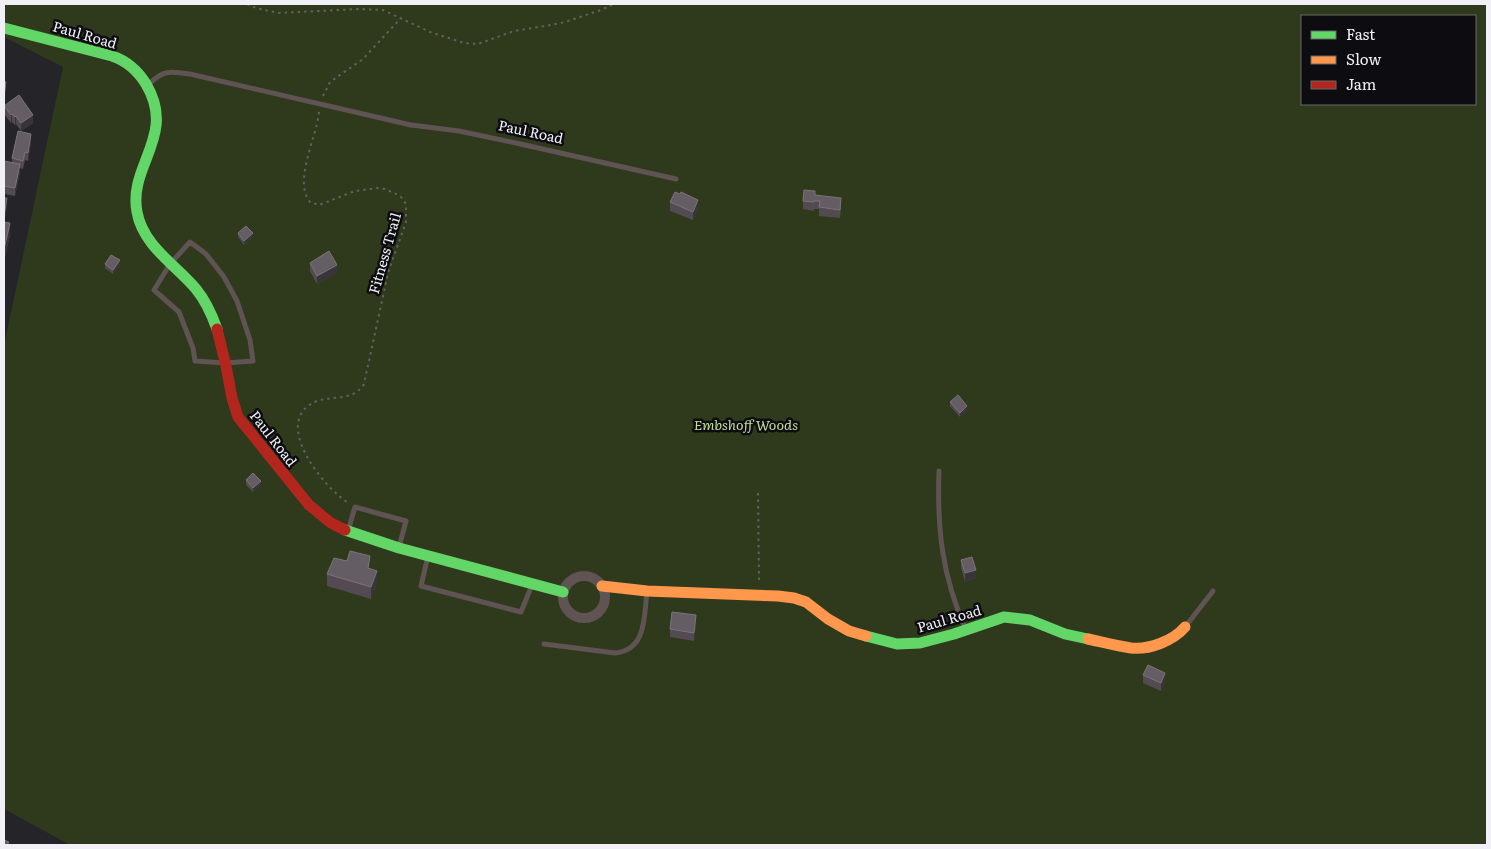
<svg xmlns="http://www.w3.org/2000/svg" width="1491" height="849" viewBox="0 0 1491 849" font-family="Literata,serif">
  <style>
    .green { fill: #2f3a1c; fill-rule: evenodd }
    .lines { fill: none; stroke-linecap: round; stroke-linejoin: round }
    .path { stroke: #655e5f; stroke-width: 2; stroke-dasharray: 2.5 4; stroke-linecap: butt }
    .lane { stroke: #5f5353; stroke-width: 5 }
    .street { stroke: #5f5353; stroke-width: 10 }
    .fast { stroke: #63d668; stroke-width: 11 }
    .slow { stroke: #ff974d; stroke-width: 11 }
    .jam { stroke: #b3261e; stroke-width: 11 }
    .wall { fill: #534b51 }
    .shaded-wall { fill: #39343a }
    .building { fill: #645d63; stroke: #7a747a }
    .labels { text-anchor: middle; dominant-baseline: central; stroke-width: 5; stroke-linejoin: round; paint-order: stroke }
    .street-label { font-size: 14px; fill: #f1f0f6; stroke: #0d0c10 }
    .park-label { font-size: 14px; font-style: italic; fill: #c2dc99; stroke: #0d0c10 }
  </style>
  <rect width="100%" height="100%" fill="#252429"/>
  <path class="green" d="M4,4H1487V845H70L4,809V345L63,67L4,37ZM1302,16H1475V104H1302Z"/>
  <g class="lines">
    <g class="path">
      <polyline points="247,4 256,8 278,13 359,9 383,10 430,32 464,43 478,44 514,31 551,25 565,22 601,10 614,4"/>
      <polyline points="323,96 330,82 363,59 401,18"/>
      <path d="M319,112C317,136 293,182 310,202L319,205L355,191L378,188L385,189L396,194L401,197L406,204V222L388,273L364,384C351,405 325,392 308,406C277,430 325,488 347,502"/>
      <polyline points="758,493 759,582"/>
    </g>
    <g class="lane">
      <path d="M148,85C163,70 169,71 190,74L411,125L459,131L516,143L676,179"/>
      <polygon points="190,242 206,254 224,277 237,301 250,340 253,361 225,363 195,361 193,348 179,312 154,290 170,264"/>
      <path d="M939,471C937,529 942,576 966,630"/>
      <polyline points="348,531 355,507 406,521 399,547"/>
      <polyline points="428,556 421,586 521,612 532,585"/>
      <polyline points="1185,627 1213,591"/>
      <path d="M544,644L615,653C647,650 644,616 647,591"/>
    </g>
    <circle class="street" cx="584" cy="597" r="21"/>
    <g class="fast">
      <path d="M4,28L112,56C127,61 138,71 146,84C177,136 128,165 137,212C143,246 176,265 196,289C206,301 212,315 217,329"/>
      <polyline points="345,530 399,548 563,592"/>
      <polyline points="866,636 897,644 920,643 954,634 1004,617 1030,620 1065,634 1088,639"/>
    </g>
    <g class="slow">
      <polyline points="602,586 647,591 778,596 794,598 806,602 828,619 849,631 866,636"/>
      <path d="M1088,639C1102,642 1117,646 1131,648C1149,650 1173,641 1185,627"/>
    </g>
    <polyline class="jam" points="217,329 226,366 232,398 238,417 309,505 331,523 345,530"/>
  </g>
  <g class="wall">
    <polygon points="4,105 33,123 21,131 16,124 15,125 12,122 11,123 4,114"/>
    <polygon points="31,142 28,161 25,160 23,169 20,168 20,172 15,196 4,194 4,198 7,206 4,222 10,235 4,261 4,161 12,163 12,158"/>
    <polygon points="815,195 841,206 840,218 819,216 819,209 814,209 814,211 803,209 803,201"/>
    <polygon points="670,202 698,208 693,220 670,211"/>
    <polygon points="238,233 253,237 244,245 238,237"/>
    <polygon points="310,263 337,273 317,284 310,271"/>
    <polygon points="105,264 120,264 113,274 105,268"/>
    <polygon points="950,402 967,410 960,417 950,406"/>
    <polygon points="246,480 261,485 253,492 246,485"/>
    <polygon points="961,560 976,578 965,582 961,568"/>
    <polygon points="370,569 377,583 371,599 327,586 327,574"/>
    <polygon points="696,623 694,641 670,637 670,629"/>
    <polygon points="1143,675 1165,681 1161,691 1143,683"/>
  </g>
  <g class="shaded-wall">
    <polygon points="6,82 6,90 4,104 4,96"/>
    <polygon points="12,114 12,122 11,123 11,115"/>
    <polygon points="33,115 33,123 21,131 21,123"/>
    <polygon points="16,116 16,124 15,125 15,117"/>
    <polygon points="31,134 31,142 28,161 28,153"/>
    <polygon points="20,164 20,172 15,196 15,188"/>
    <polygon points="7,198 7,206 4,224 4,216"/>
    <polygon points="698,200 698,208 693,220 693,212"/>
    <polygon points="10,223 10,235 4,261 4,249"/>
    <polygon points="253,233 253,237 244,245 244,241"/>
    <polygon points="120,260 120,264 113,274 113,270"/>
    <polygon points="337,265 337,273 317,284 317,276"/>
    <polygon points="967,406 967,410 960,417 960,413"/>
    <polygon points="261,481 261,485 253,492 253,488"/>
    <polygon points="976,570 976,578 965,582 965,573"/>
    <polygon points="377,571 377,583 371,599 371,587"/>
    <polygon points="696,615 696,623 694,641 694,633"/>
    <polygon points="1165,673 1165,681 1161,691 1161,683"/>
  </g>
  <g class="building">
    <polygon points="4,81 6,82 4,96"/>
    <polygon points="19,95 33,115 21,123 16,116 15,117 12,114 11,115 4,106"/>
    <polygon points="18,131 31,134 28,153 25,152 23,161 12,158"/>
    <polygon points="4,161 20,164 15,188 4,186"/>
    <polygon points="804,190 815,191 815,195 841,198 840,210 819,207 820,201 814,201 814,202 803,201"/>
    <polygon points="675,192 680,194 681,192 698,200 693,212 670,202"/>
    <polygon points="4,198 7,198 4,216"/>
    <polygon points="4,222 10,223 4,249"/>
    <polygon points="246,226 253,233 244,241 238,233"/>
    <polygon points="329,251 337,265 317,276 310,263"/>
    <polygon points="111,255 120,260 113,270 105,264"/>
    <polygon points="958,395 967,406 960,413 950,402"/>
    <polygon points="253,473 261,481 253,488 246,480"/>
    <polygon points="350,551 370,556 368,568 377,571 371,587 327,574 334,558 347,561"/>
    <polygon points="972,557 976,570 965,573 961,560"/>
    <polygon points="672,612 696,615 694,633 670,629"/>
    <polygon points="1148,665 1165,673 1161,683 1143,675"/>
    <polygon points="4,840 9,842 7,845 4,845"/>
  </g>
  <g class="labels">
    <g class="street-label">
      <text transform="translate(85 34) rotate(16)">Paul Road</text>
      <text transform="translate(531 131) rotate(12)">Paul Road</text>
      <text transform="translate(384 253) rotate(-74)">Fitness Trail</text>
      <text transform="translate(274 438) rotate(52)">Paul Road</text>
      <text transform="translate(949 618) rotate(-16)">Paul Road</text>
    </g>
    <g class="park-label">
      <text x="746" y="424">Embshoff Woods</text>
    </g>
  </g>
  <rect width="1491" height="849" fill="none" stroke="#f1f0f6" stroke-width="10"/>
  <rect x="1301" y="15" width="175" height="90" fill="#0d0c10" stroke="#68676c"/>
  <rect x="1311" y="31" width="25" height="8" fill="#63d668" stroke="#68676c"/>
  <text x="1346" y="40" font-size="15" fill="#f1f0f6">Fast</text>
  <rect x="1311" y="56" width="25" height="8" fill="#ff974d" stroke="#68676c"/>
  <text x="1346" y="65" font-size="15" fill="#f1f0f6">Slow</text>
  <rect x="1311" y="81" width="25" height="8" fill="#b3261e" stroke="#68676c"/>
  <text x="1346" y="90" font-size="15" fill="#f1f0f6">Jam</text>
</svg>
